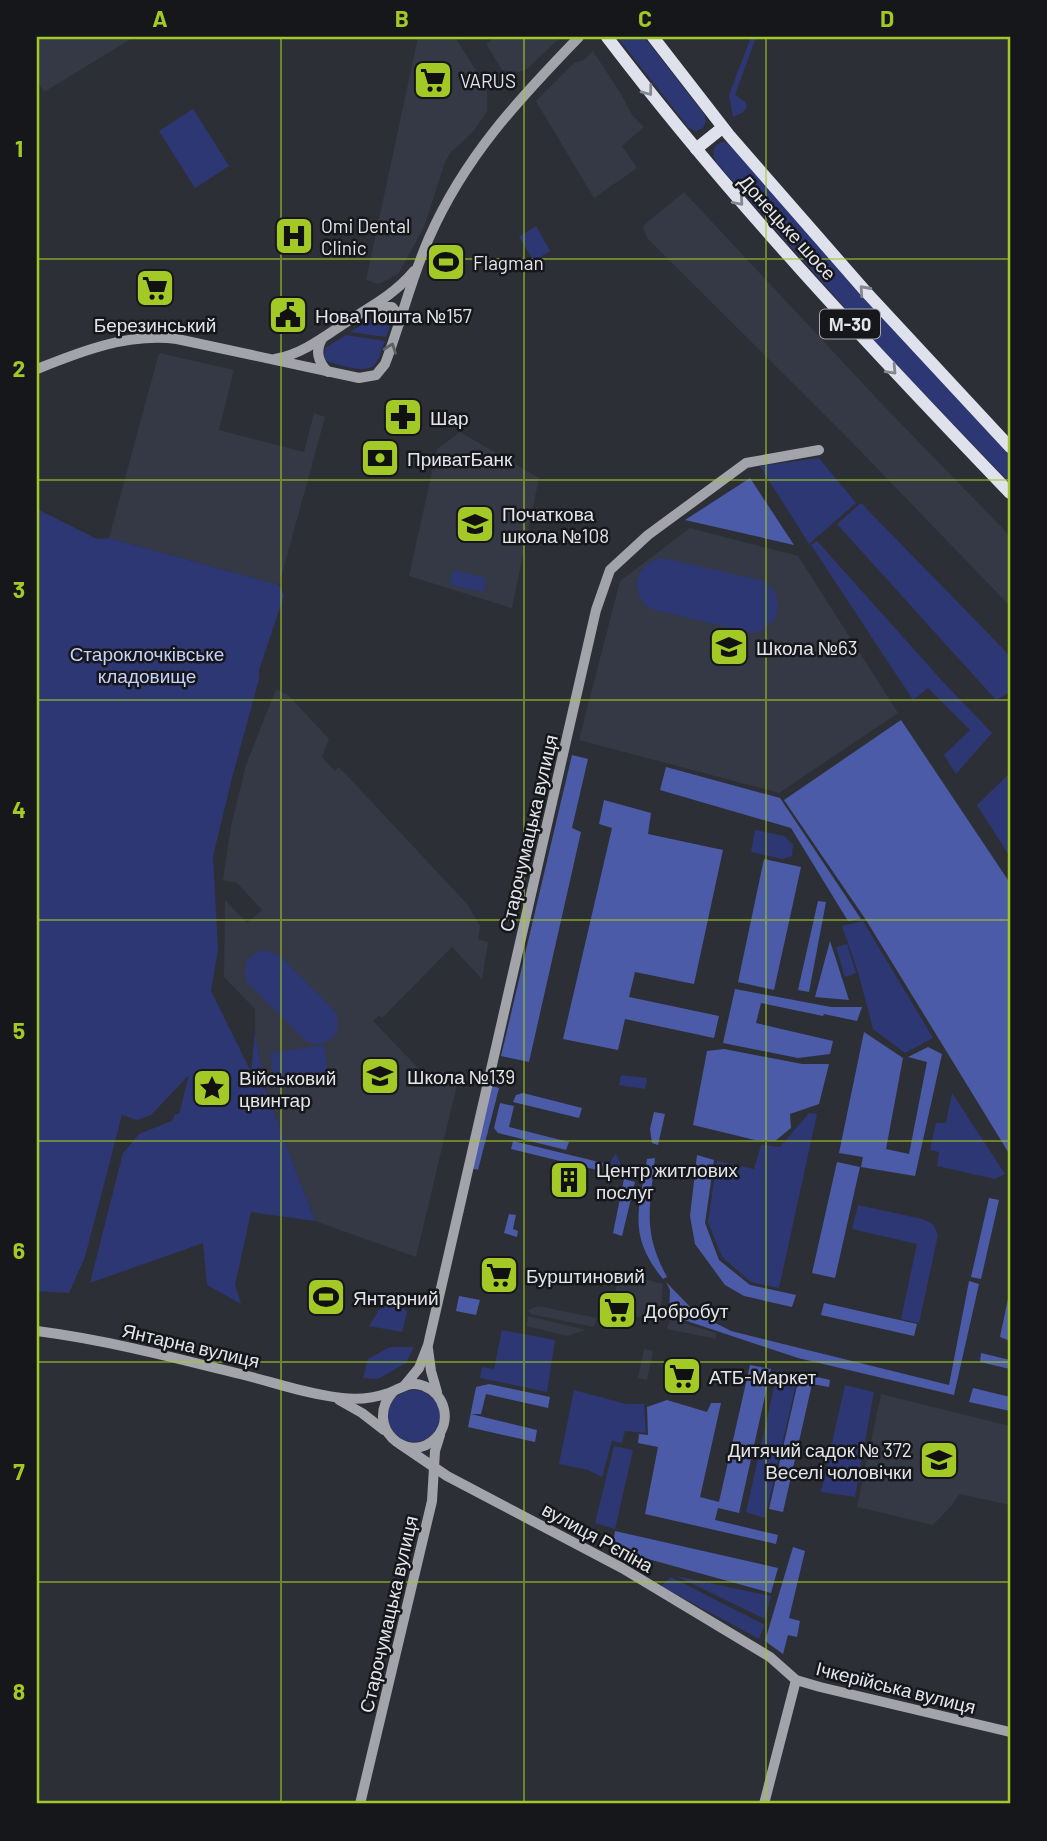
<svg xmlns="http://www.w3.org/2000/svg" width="1047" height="1841" viewBox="0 0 1047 1841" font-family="Barlow,sans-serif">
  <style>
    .built { fill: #353945 }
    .green { fill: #2d3774 }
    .forest { fill: #4c5ba7 }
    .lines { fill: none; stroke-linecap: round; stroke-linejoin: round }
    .secondary { stroke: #a2a4aa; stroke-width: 10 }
    .highway { stroke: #dfe2ec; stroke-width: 12 }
    .oneway { stroke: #85878e }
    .oneway2 { stroke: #5c5e62 }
    .grid { fill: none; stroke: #a3c926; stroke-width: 2; stroke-opacity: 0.55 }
    .labels { text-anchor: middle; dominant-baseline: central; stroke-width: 5; stroke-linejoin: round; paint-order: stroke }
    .shield { fill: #16171a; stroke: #a6a7ac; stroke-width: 2 }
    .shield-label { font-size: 18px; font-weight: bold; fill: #e4e5ea }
    .poi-label { font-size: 19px; fill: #e4e5ea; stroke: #16171a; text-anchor: start }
    .street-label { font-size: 19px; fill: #e4e5ea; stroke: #16171a }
    .park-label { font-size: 19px; fill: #c5d1fb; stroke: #16171a }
    .neatline { fill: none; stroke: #a3c926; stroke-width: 2.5 }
    .grid-label { font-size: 23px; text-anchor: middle; font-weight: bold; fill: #a3c926 }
  </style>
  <rect width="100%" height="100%" fill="#2d2f36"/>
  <g class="built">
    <polygon points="37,37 134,37 44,92 37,80"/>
    <polygon points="418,37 455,37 487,88 487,112 472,133 451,152 445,162 424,227 398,274 379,284 366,280"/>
    <polygon points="495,37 561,37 526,70 518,72 502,70 486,44"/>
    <polygon points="593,51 621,94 632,115 644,127 622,146 637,168 594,198 536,101 574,63 584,60"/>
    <polygon points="684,192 881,403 1010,536 1010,606 843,433 647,238 643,226"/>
    <polygon points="159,353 234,370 219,430 304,452 314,413 325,417 279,585 109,538"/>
    <polygon points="460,432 539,478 512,608 409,576 437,449"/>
    <polygon points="690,528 798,556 898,713 779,793 579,740 620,581"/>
    <polygon points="276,689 288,695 329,739 322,757 335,771 339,767 468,905 480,926 478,939 488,942 482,979 452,947 382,1018 379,1015 373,1021 421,1071 460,1072 416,1257 315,1221 265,1089 255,1031 255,1009 224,977 225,900 247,923 262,910 237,883 223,880 231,826 246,765"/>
    <polygon points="619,1272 663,1284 660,1322 612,1311"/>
    <polygon points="538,1306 597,1318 594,1327 530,1314 528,1310"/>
    <polygon points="528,1316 586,1330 567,1336 526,1326"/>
    <polygon points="670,1319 716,1333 716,1339 667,1329"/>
    <polygon points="644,1349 653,1351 647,1380 638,1378"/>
    <polygon points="881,1394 1010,1426 1010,1505 959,1494 952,1505 933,1525 857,1507"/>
  </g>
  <g class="green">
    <polygon points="617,37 644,37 704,114 706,121 703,128 696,131 689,128"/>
    <polygon points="751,37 756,37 735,95 745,102 747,107 742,113 733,117 729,95"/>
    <polygon points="193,109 229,166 195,188 159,131"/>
    <path d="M722,142H726L731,147L1010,452V483L883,351L717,163C712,154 711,147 722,142Z"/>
    <polygon points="536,226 550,251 534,261 519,237"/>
    <polygon points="388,312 393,317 386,337 350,332 381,313"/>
    <path d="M346,335L385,341C382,347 380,357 376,363C367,376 338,364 326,361L324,356L325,348Z"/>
    <polygon points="819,458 856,503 809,544 760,466"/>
    <polygon points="861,503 1010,656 1010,692 996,700 837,524"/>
    <polygon points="37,509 97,539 109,538 279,585 284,596 259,670 259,679 232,778 213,856 218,950 211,991 251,1072 255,1031 265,1089 315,1221 251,1212 235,1285 241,1304 207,1285 203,1243 90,1283 123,1153 139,1134 172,1121 175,1114 179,1114 189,1075 151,1115 137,1120 122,1115 85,1257 69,1293 37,1291"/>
    <polygon points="817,541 944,683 992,733 956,774 944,755 970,730 928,688 913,700 811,545"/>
    <path d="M663,558L764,581C787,597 780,628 752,633L651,609C628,593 635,562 663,558Z"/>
    <polygon points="453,570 486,578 483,592 450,585"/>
    <polygon points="1010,773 1010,857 977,805"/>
    <polygon points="755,830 784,836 793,844 792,856 783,859 751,852"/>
    <polygon points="863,921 933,1038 905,1053 873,1029 858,972 842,926"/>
    <polygon points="847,944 856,973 845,977 836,947"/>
    <path d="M265,950L280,956L332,1008L338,1017V1028C333,1042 321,1047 307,1042L247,982C241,966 248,953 265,950Z"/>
    <polygon points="324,1045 328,1072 274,1080 270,1053"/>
    <polygon points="621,1075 647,1078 645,1089 619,1085"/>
    <polygon points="952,1093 1005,1174 995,1179 937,1166 939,1152 930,1150 936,1123 946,1123"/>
    <polygon points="809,1113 817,1114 779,1288 751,1282 722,1257 708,1222 717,1161 754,1169 761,1145 780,1147"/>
    <polygon points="616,1153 623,1171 603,1174"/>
    <polygon points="858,1205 922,1219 933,1224 938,1235 919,1323 901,1319 917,1244 852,1229"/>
    <polygon points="396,1300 407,1312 402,1332 369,1326 379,1310"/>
    <polygon points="502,1330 555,1340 547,1392 480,1378 482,1367 494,1369"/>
    <polygon points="390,1347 414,1347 406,1363 378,1379 363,1378 368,1359"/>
    <polygon points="778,1370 798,1375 765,1518 746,1512"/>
    <polygon points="845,1385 874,1392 855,1497 821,1492"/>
    <polygon points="574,1390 626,1404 644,1404 646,1433 625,1431 622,1443 612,1441 602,1477 588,1470 559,1464"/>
    <circle cx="414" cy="1416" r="26"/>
    <polygon points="614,1446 633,1450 615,1529 595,1523"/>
    <polygon points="676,1576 771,1596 765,1619"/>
    <polygon points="671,1577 765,1625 759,1639 661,1586"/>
  </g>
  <g class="forest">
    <polygon points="750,478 794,545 685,520"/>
    <polygon points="901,720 1010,883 1010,1155 866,920 784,800"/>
    <polygon points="572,755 588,759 572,828 581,832 529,1062 501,1056"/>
    <polygon points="666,767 780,798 861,919 848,921 791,828 660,790"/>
    <polygon points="604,800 651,813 648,834 723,850 694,984 635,972 629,997 719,1016 714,1038 625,1019 618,1050 563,1039 612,828 599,824"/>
    <polygon points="764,859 801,867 774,990 738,982"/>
    <polygon points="818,901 826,902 809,992 798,990"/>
    <polygon points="830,941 849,1000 815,997"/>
    <polygon points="735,989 831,1007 862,1007 857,1021 824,1014 823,1016 761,1003 756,1023 833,1041 830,1054 798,1058 723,1043"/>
    <polygon points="864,1032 903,1058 886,1149 909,1154 927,1062 908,1057 928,1047 942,1054 915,1176 861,1167 863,1157 839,1153"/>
    <polygon points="724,1049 802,1064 829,1064 819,1104 790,1114 791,1128 775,1141 755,1140 693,1125 707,1051"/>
    <polygon points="492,1086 499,1088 478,1170 471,1168"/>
    <polygon points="523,1093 582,1108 579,1118 513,1102 516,1095"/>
    <polygon points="500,1103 514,1106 509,1127 569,1142 566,1150 498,1133 494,1128"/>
    <polygon points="654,1112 665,1114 658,1145 652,1143 650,1129"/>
    <polygon points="513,1141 603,1163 601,1171 511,1149"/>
    <polygon points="697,1155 714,1160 705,1223 719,1260 750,1285 796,1295 792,1307 744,1296 725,1285 695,1244 690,1216"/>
    <path d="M655,1158C650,1207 642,1231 667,1277L663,1279C627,1235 639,1210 647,1159Z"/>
    <polygon points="837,1162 860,1167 835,1278 812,1273"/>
    <polygon points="624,1179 635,1182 622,1236 613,1233"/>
    <polygon points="989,1198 999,1200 981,1279 971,1277"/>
    <polygon points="509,1214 516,1215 513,1229 518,1231 517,1237 504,1233"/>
    <polygon points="969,1281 979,1284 954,1395 798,1358 669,1315 670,1290 666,1282 696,1313 731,1331 949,1385"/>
    <polygon points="1010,1289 1010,1341 1000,1337"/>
    <polygon points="459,1296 480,1300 476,1315 456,1311"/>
    <polygon points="824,1303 917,1324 914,1336 821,1315"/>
    <polygon points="981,1353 1010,1360 1010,1369 980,1362"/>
    <polygon points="750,1365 771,1369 739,1513 718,1508 715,1520 778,1535 776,1544 645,1514 658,1447 638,1443 639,1434 648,1435 647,1407 667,1400 707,1412 711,1403 721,1403 700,1497 719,1502"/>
    <polygon points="800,1373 830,1380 829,1387 812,1384 783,1512 769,1509"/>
    <polygon points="489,1384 550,1397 548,1408 486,1394 481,1414 471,1414 537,1430 535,1442 468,1427 476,1387"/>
    <polygon points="973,1388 1010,1397 1010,1411 969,1402"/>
    <polygon points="615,1531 778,1568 771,1593 612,1549"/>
    <polygon points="793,1547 805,1551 789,1618 800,1621 797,1637 788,1635 783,1654 765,1641"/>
  </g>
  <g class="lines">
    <g class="secondary">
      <polyline points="375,307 392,307 401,318"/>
      <path d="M322,339C315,351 318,362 328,372"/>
      <path d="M275,359C303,354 325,336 348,321C372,306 396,293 414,271"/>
      <path d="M37,369C82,351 127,333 177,339L359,378L376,375L385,364C401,322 411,279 429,238C465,156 519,99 579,37"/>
      <path d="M37,1331C107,1340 176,1358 244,1375C276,1383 310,1395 342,1398C358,1400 374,1398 389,1393C402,1388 410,1380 424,1386C445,1394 452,1421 436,1438C407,1467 363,1425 393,1392"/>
      <polyline points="428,1349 431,1371 437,1392"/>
      <polyline points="405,1385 419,1368 428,1345 596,610 610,570 648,535 746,463 819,450"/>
      <polyline points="339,1400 362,1413 384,1430"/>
      <polyline points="400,1444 447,1476 622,1568 770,1657 796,1680 820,1687 1010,1732"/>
      <polyline points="360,1804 432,1501 435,1451 440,1435"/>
      <polyline points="764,1804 796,1680"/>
    </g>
    <g class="highway">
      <path d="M607,37C730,199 869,346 1010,493"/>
      <polyline points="653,37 729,135 867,293 1010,447"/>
      <polyline points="696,149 722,128"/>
    </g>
  </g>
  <defs><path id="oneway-chevron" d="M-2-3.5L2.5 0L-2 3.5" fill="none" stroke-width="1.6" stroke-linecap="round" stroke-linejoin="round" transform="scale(1.75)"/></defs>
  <g class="oneway">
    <use href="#oneway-chevron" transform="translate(648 91) rotate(53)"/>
    <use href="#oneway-chevron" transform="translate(739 201) rotate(49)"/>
    <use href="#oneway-chevron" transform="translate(864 290) rotate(-132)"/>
    <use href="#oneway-chevron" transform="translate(892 370) rotate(47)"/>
  </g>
  <use class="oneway2" href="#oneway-chevron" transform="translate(391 348) rotate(-70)"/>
  <path class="grid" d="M281,37V1804M524,37V1804M766,37V1804M37,259H1010M37,480H1010M37,700H1010M37,920H1010M37,1141H1010M37,1362H1010M37,1582H1010"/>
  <defs>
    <g id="supermarket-square" transform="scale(2.0125)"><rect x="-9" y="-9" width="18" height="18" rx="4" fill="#a3c926" stroke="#16171a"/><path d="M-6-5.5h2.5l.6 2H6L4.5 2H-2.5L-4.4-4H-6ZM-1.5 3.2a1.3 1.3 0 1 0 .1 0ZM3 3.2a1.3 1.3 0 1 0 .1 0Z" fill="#111"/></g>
    <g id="hospital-square" transform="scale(2.0125)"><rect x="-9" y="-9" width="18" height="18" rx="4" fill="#a3c926" stroke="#16171a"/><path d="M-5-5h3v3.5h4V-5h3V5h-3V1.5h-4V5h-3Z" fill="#111"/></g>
    <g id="stadium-square" transform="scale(2.0125)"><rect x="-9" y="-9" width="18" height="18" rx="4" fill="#a3c926" stroke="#16171a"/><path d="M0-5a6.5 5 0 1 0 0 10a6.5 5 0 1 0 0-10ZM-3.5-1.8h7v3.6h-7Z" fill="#111"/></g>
    <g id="civic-square" transform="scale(2.0125)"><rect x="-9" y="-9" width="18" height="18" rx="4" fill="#a3c926" stroke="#16171a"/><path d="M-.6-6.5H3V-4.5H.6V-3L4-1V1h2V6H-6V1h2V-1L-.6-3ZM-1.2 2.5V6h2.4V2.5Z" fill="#111"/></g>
    <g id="pharmacy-square" transform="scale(2.0125)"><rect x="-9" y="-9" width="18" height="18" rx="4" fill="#a3c926" stroke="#16171a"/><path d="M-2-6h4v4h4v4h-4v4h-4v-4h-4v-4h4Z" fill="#111"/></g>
    <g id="bank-square" transform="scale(2.0125)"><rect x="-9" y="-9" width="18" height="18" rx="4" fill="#a3c926" stroke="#16171a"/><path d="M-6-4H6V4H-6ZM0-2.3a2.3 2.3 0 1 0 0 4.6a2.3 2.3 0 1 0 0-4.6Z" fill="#111"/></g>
    <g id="school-square" transform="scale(2.0125)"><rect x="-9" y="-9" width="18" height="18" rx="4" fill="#a3c926" stroke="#16171a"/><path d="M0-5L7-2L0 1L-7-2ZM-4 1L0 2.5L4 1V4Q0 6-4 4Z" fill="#111"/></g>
    <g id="sight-square" transform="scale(2.0125)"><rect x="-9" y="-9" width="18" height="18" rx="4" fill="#a3c926" stroke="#16171a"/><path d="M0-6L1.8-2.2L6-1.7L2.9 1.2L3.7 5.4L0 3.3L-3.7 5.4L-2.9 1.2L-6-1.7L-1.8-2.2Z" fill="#111"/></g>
    <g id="building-square" transform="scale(2.0125)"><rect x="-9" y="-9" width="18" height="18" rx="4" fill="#a3c926" stroke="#16171a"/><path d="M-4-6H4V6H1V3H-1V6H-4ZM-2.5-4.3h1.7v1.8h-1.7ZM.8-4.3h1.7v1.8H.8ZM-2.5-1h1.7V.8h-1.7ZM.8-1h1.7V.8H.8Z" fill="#111"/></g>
  </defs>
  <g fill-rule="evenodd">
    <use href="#supermarket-square" x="433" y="80"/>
    <use href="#hospital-square" x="294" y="236"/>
    <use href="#stadium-square" x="446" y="262"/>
    <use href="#supermarket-square" x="155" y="288"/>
    <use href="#civic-square" x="288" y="315"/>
    <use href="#pharmacy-square" x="403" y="417"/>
    <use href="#bank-square" x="380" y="458"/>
    <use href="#school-square" x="475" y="524"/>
    <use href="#school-square" x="729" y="647"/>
    <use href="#school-square" x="380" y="1076"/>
    <use href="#sight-square" x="212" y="1088"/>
    <use href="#building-square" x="569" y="1180"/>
    <use href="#supermarket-square" x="499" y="1275"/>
    <use href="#stadium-square" x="326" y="1297"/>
    <use href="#supermarket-square" x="617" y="1310"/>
    <use href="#supermarket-square" x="682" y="1376"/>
    <use href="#school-square" x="939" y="1460"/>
  </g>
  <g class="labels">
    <rect class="shield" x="820" y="309.5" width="60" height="29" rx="5"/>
    <g class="shield-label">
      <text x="850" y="324">М-30</text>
    </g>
    <g class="poi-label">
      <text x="460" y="80">VARUS</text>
      <text x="321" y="225">Omi Dental<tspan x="321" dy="22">Clinic</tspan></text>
      <text x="473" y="262">Flagman</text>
      <text x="315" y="315">Нова Пошта №157</text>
      <text x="155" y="324" text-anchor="middle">Березинський</text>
      <text x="430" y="417">Шар</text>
      <text x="407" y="458">ПриватБанк</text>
      <text x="502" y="513">Початкова<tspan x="502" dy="22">школа №108</tspan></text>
      <text x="756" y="647">Школа №63</text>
      <text x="407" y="1076">Школа №139</text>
      <text x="239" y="1077">Військовий<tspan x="239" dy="22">цвинтар</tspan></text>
      <text x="596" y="1169">Центр житлових<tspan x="596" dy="22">послуг</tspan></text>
      <text x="526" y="1275">Бурштиновий</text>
      <text x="353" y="1297">Янтарний</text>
      <text x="644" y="1310">Добробут</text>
      <text x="709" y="1376">АТБ-Маркет</text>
      <text x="912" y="1449" text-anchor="end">Дитячий садок № 372<tspan x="912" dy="22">Веселі чоловічки</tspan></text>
    </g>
    <g class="street-label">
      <text transform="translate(788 227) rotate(48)">Донецьке шосе</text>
      <text transform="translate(528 833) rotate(-77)">Старочумацька вулиця</text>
      <text transform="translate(191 1345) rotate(13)">Янтарна вулиця</text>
      <text transform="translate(598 1537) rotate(29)">вулиця Рєпіна</text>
      <text transform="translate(388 1614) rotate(-77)">Старочумацька вулиця</text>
      <text transform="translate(896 1687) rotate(14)">Ічкерійська вулиця</text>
    </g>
    <g class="park-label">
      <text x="147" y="653">Староклочківське<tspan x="147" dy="22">кладовище</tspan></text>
    </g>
  </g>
  <rect width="1047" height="1841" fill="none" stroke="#16171a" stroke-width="77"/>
  <rect x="38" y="38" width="971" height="1764" class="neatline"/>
  <g class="grid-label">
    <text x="160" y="27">A</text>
    <text x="402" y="27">B</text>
    <text x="645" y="27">C</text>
    <text x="887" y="27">D</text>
    <text x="19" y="157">1</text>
    <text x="19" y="377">2</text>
    <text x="19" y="598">3</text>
    <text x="19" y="818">4</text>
    <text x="19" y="1039">5</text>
    <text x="19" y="1259">6</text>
    <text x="19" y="1480">7</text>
    <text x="19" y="1700">8</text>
  </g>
</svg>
